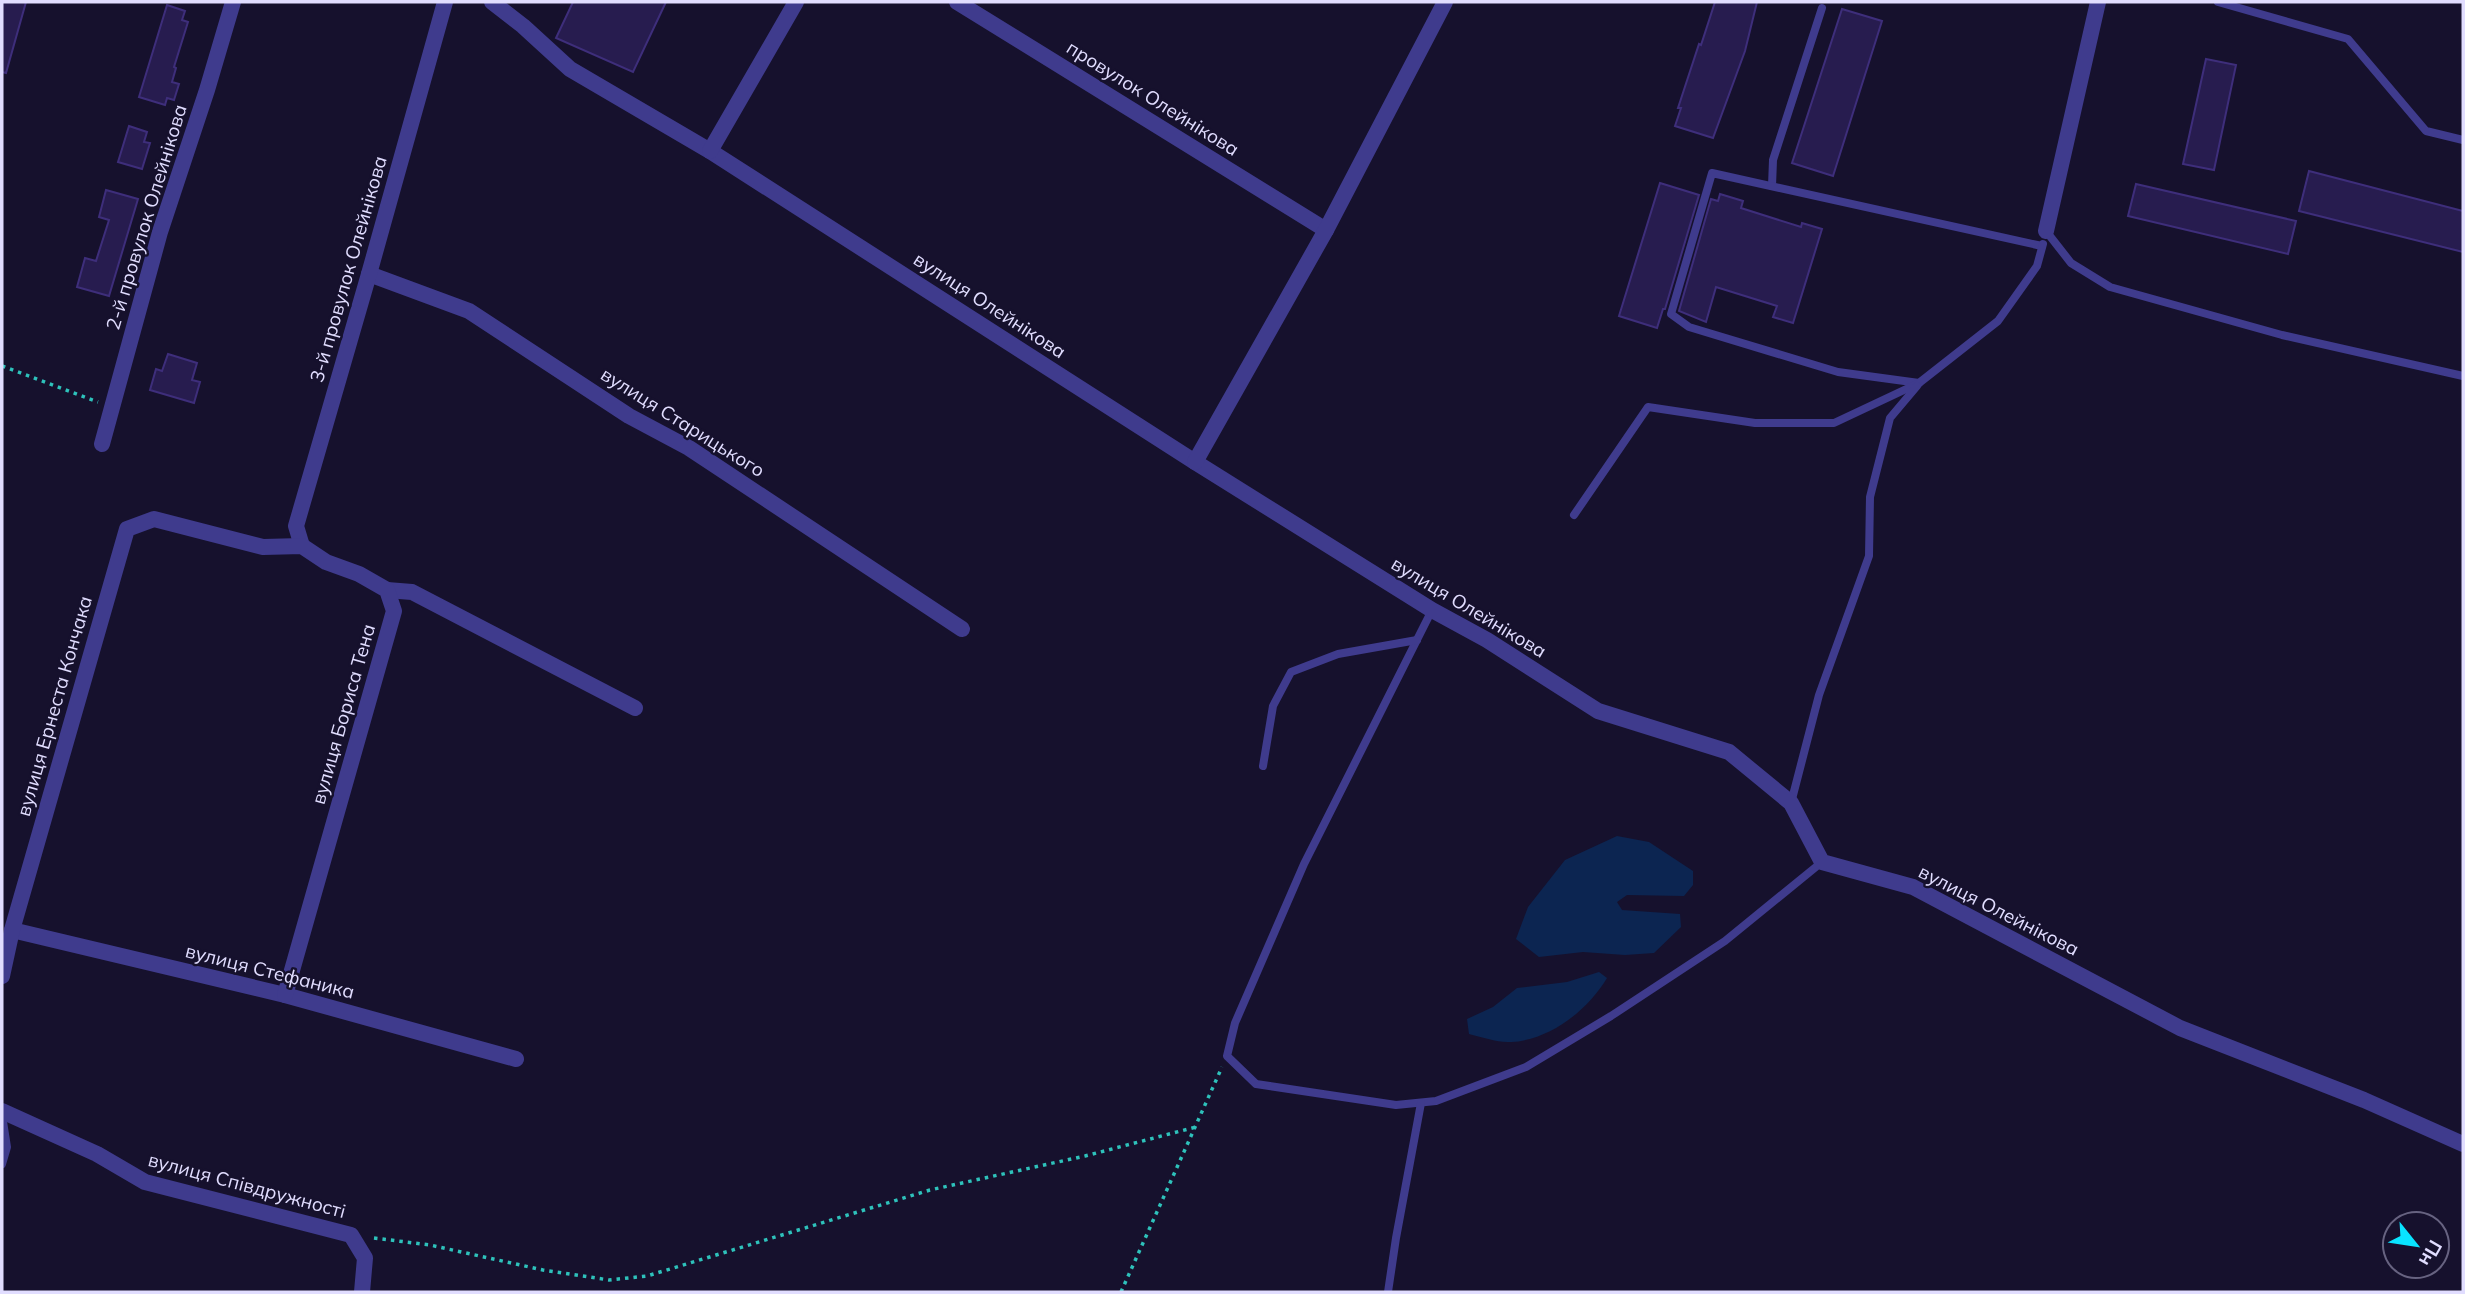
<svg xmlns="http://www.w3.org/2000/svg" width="2465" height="1294" viewBox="0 0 2465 1294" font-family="Mulish,sans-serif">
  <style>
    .water { fill: #0c2551 }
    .building { fill: #271c4f; stroke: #3e2e7b; stroke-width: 2 }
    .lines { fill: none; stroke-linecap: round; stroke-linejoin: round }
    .path { stroke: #2ec2bb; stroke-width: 3.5; stroke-dasharray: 3.5 5; stroke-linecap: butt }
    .lane { stroke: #3f3b8d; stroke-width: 8 }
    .street { stroke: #3f3b8d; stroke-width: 16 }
    .labels { text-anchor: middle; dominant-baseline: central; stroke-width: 5; stroke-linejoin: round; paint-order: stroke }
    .street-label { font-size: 19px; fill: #e1ddff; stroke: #16112d }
  </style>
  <rect width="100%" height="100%" fill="#16112d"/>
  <g class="water">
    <polygon points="1617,836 1649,842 1693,871 1693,885 1684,896 1627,895 1617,902 1622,910 1680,914 1681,927 1654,953 1625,955 1583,952 1539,957 1516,939 1528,907 1565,860"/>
    <path d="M1599,972L1607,978C1588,1010 1550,1040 1511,1042C1498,1043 1482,1037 1469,1034L1467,1019L1493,1007L1517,988L1567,982Z"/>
  </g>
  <g class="building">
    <polygon points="2,2 26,2 6,73 2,72"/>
    <polygon points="573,2 666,2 633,72 556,38"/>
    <polygon points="1715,2 1757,2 1745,51 1713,138 1675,126 1681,108 1678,108 1699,44 1701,45"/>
    <polygon points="167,5 185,11 182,20 188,22 174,67 176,68 172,82 179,84 174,100 167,98 165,105 139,97"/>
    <polygon points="1842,9 1882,21 1833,176 1792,163"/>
    <polygon points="2206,59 2236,65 2214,170 2183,164"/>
    <polygon points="129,126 147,132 144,142 150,143 142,169 118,162"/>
    <polygon points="2309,171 2463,211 2463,252 2299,211"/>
    <polygon points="1660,183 1699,195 1665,309 1663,309 1657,328 1619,316"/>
    <polygon points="2136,184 2296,221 2288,254 2128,216"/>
    <polygon points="106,190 138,199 109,296 77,287 85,258 96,261 109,220 99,217"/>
    <polygon points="1720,194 1743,201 1741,208 1801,227 1802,223 1822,229 1793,323 1773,317 1777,306 1716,287 1706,322 1679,311 1711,199 1718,201"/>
    <polygon points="168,354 197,363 192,380 200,382 194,403 150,390 156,369 162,371"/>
  </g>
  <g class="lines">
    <g class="path">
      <polyline points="2,366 98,402"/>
      <polyline points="374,1238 430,1245 543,1270 609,1280 647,1276 930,1190 1085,1156 1196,1127"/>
      <polyline points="1121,1292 1222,1067"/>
    </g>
    <g class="lane">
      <polyline points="2218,2 2348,39 2426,131 2463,140"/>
      <polyline points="1772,186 1773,160 1822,8"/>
      <polyline points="2046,231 2071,263 2110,287 2282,335 2463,376"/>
      <polyline points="1919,383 1838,372 1689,327 1671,314 1712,173 2042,246"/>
      <polyline points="1574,515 1648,407 1755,423 1834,423 1919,383 1998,321 2037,266 2043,244"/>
      <polyline points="1432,610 1304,864 1235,1023 1227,1056 1256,1084 1396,1105 1436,1101 1526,1067 1611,1016 1725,941 1822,862"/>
      <polyline points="1263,766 1273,706 1291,672 1338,654 1417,640"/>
      <polyline points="1791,803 1819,695 1869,556 1870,497 1890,418 1917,386"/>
      <polyline points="2,1115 7,1147 2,1164"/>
      <polyline points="1388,1292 1396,1238 1421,1103"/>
    </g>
    <g class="street">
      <polyline points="492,2 523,26 570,69 710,151 1195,462 1432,610 1487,640 1598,711 1729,752 1791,803 1822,862 1913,887 2180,1028 2364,1100 2463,1144"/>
      <polyline points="957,2 1326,230"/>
      <polyline points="710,151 796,2"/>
      <polyline points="2046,231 2098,2"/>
      <polyline points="369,274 469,311 629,416 689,448 962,629"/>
      <polyline points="102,444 160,232 207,90 233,2"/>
      <polyline points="1195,462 1326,230 1445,2"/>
      <polyline points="302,546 296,526 369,274 445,2"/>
      <polyline points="387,590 412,592 635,708"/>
      <polyline points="12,930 285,995 516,1059"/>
      <polyline points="2,976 12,930 127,529 154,519 263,547 302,546 326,562 359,574 387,590 394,611 285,995"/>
      <polyline points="2,1111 97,1154 145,1182 351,1235 365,1258 362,1292"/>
    </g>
  </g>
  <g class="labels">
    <g class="street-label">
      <text transform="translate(1153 98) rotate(32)">провулок Олейнікова</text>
      <text transform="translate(146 217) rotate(-73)">2-й провулок Олейнікова</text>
      <text transform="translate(348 269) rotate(-74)">3-й провулок Олейнікова</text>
      <text transform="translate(990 305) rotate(33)">вулиця Олейнікова</text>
      <text transform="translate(683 422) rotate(32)">вулиця Старицького</text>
      <text transform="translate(1469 607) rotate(31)">вулиця Олейнікова</text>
      <text transform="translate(54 706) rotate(-74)">вулиця Ернеста Кончака</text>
      <text transform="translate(343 714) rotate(-74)">вулиця Бориса Тена</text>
      <text transform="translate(1999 910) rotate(27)">вулиця Олейнікова</text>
      <text transform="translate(270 971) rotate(14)">вулиця Стефаника</text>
      <text transform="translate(247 1185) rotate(15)">вулиця Співдружності</text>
    </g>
  </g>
  <rect width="2465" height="1294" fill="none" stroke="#e1ddff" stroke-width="7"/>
  <g transform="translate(2416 1245) rotate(120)"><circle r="33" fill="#16112d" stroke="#676381" stroke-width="2"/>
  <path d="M0-5L12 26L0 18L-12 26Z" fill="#09e4ff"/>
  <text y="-10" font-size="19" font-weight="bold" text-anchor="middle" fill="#e1ddff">Пн</text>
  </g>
</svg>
